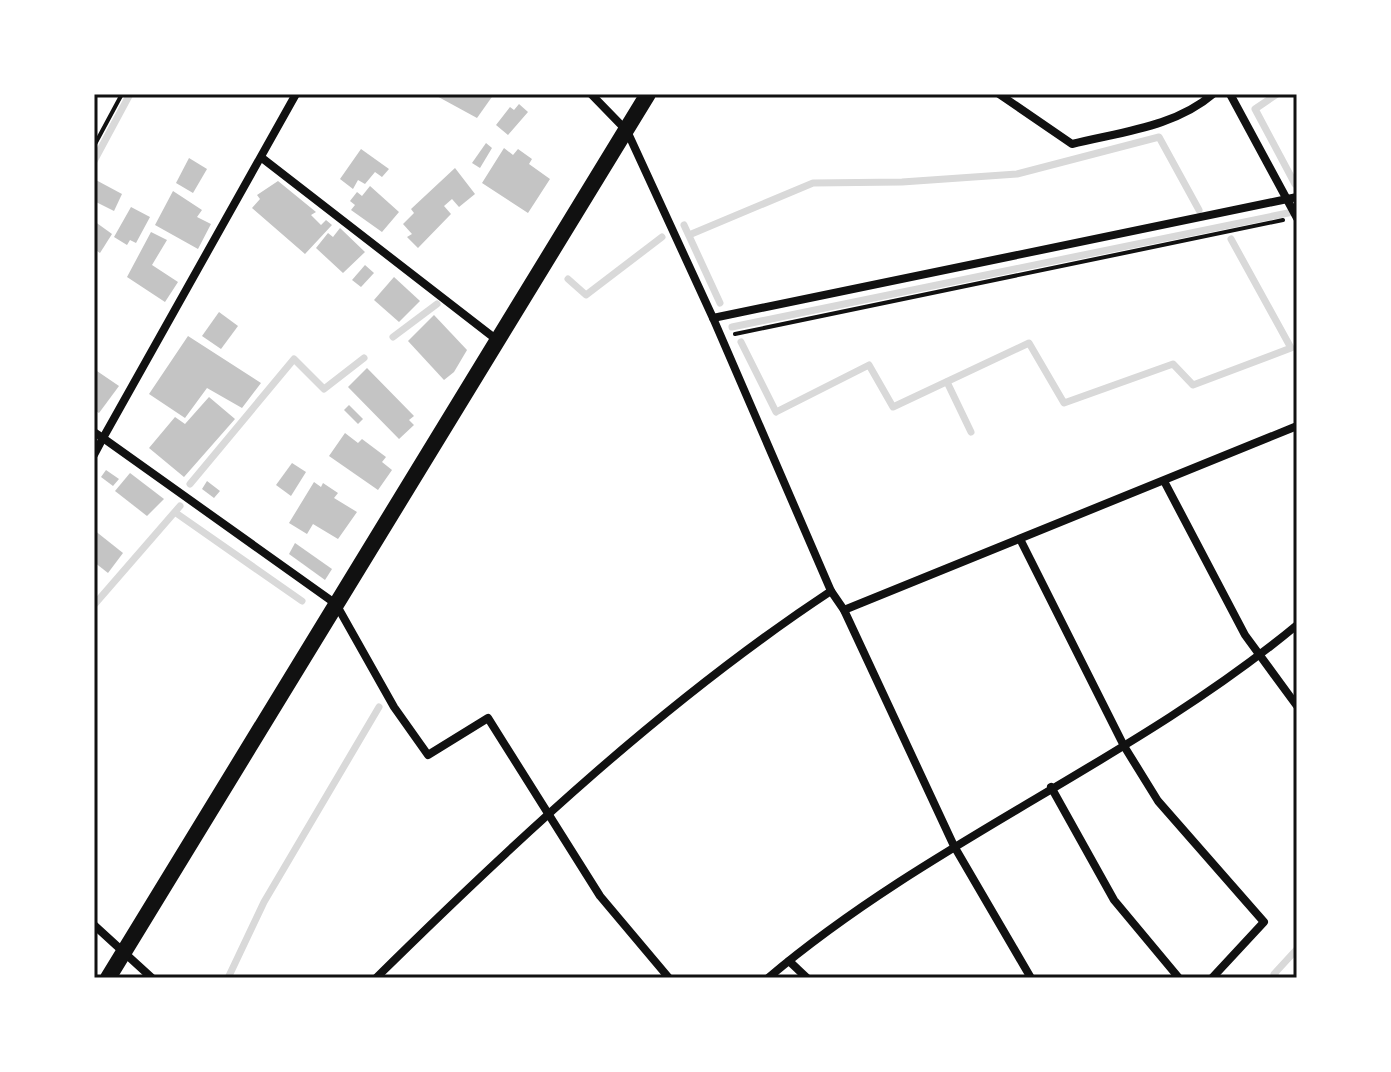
<svg xmlns="http://www.w3.org/2000/svg" width="1391" height="1072" viewBox="0 0 1391 1072" font-family="'Open Sans',sans-serif">
  <style>
    .lines { fill: none; stroke-linecap: round; stroke-linejoin: round }
    .stream { stroke: #d9d9d9; stroke-width: 7 }
    .building { fill: #c4c4c4 }
    .path { stroke: #111; stroke-width: 4 }
    .minor { stroke: #111; stroke-width: 8 }
    .secondary { stroke: #111; stroke-width: 16 }
    .neatline { fill: none; stroke: #111; stroke-width: 3 }
  </style>
  <rect width="100%" height="100%" fill="#fff"/>
  <g class="lines">
    <g class="stream">
      <polyline points="1277,94 1255,109 1295,184"/>
      <polyline points="94,161 130,94"/>
      <polyline points="684,225 720,303"/>
      <polyline points="689,235 813,183 902,182 1017,174 1159,137 1199,210"/>
      <polyline points="568,279 586,295 662,237"/>
      <polyline points="732,327 1288,213"/>
      <polyline points="393,337 437,304"/>
      <polyline points="741,342 776,412 869,365 893,407 1029,343 1064,403 1173,364 1193,385 1291,348 1231,239"/>
      <polyline points="947,382 971,432"/>
      <polyline points="190,484 294,359 324,389 364,358"/>
      <polyline points="176,513 302,601"/>
      <polyline points="94,605 180,506"/>
      <polyline points="228,978 264,902 379,707"/>
      <polyline points="1277,978 1274,974 1297,949"/>
    </g>
  </g>
  <g class="building">
    <polygon points="433,94 494,94 477,118"/>
    <polygon points="519,104 528,112 508,135 496,125 510,107 514,110"/>
    <polygon points="486,143 492,148 480,168 472,163"/>
    <polygon points="504,148 513,155 518,149 532,159 529,164 550,179 528,213 482,183"/>
    <polygon points="361,149 389,169 382,177 375,172 365,184 358,180 353,189 340,179"/>
    <polygon points="189,158 207,169 193,193 176,183"/>
    <polygon points="455,168 475,194 459,207 452,199 444,206 451,214 418,248 407,237 412,234 403,224 414,213 411,209"/>
    <polygon points="94,179 122,194 114,211 94,201"/>
    <polygon points="278,181 316,212 311,215 321,225 326,220 332,225 305,254 252,208 260,199 257,195"/>
    <polygon points="370,186 399,212 382,232 351,210 355,205 350,201 357,192 362,196"/>
    <polygon points="173,191 202,210 197,217 211,224 198,249 155,225"/>
    <polygon points="131,207 150,217 136,243 130,240 127,245 114,237"/>
    <polygon points="94,221 112,234 100,253 94,249"/>
    <polygon points="340,228 365,252 343,273 316,248 328,233 333,237"/>
    <polygon points="151,232 167,240 152,265 178,282 165,302 127,277"/>
    <polygon points="365,265 374,273 361,287 352,280"/>
    <polygon points="394,277 420,301 399,322 374,300"/>
    <polygon points="219,312 238,326 221,349 202,336"/>
    <polygon points="434,315 467,350 454,372 444,380 408,341"/>
    <polygon points="188,336 261,383 242,408 207,388 185,418 149,394"/>
    <polygon points="367,368 414,416 409,420 414,425 399,439 348,387"/>
    <polygon points="94,369 119,386 99,413 94,410"/>
    <polygon points="209,397 235,419 184,477 149,448 175,417 185,424"/>
    <polygon points="349,405 363,419 358,424 344,410"/>
    <polygon points="345,433 358,443 362,439 386,457 382,462 392,470 378,490 329,456"/>
    <polygon points="292,463 306,472 291,496 276,485"/>
    <polygon points="106,470 119,479 113,486 101,477"/>
    <polygon points="130,473 164,499 147,516 115,491"/>
    <polygon points="207,481 220,491 214,498 202,489"/>
    <polygon points="314,482 321,487 323,483 338,493 334,498 357,512 338,539 313,524 307,534 289,523"/>
    <polygon points="94,530 123,553 108,573 94,562"/>
    <polygon points="295,543 332,569 325,580 289,554"/>
  </g>
  <g class="lines">
    <g class="path">
      <polyline points="94,146 122,94"/>
      <polyline points="735,334 1283,220"/>
    </g>
    <g class="minor">
      <polyline points="296,94 103,438 336,604 394,707 428,755 488,718 600,896 669,978"/>
      <polyline points="591,94 627,131 713,318 831,591 844,610 954,846 1031,978"/>
      <path d="M999,94L1072,144C1120,132 1175,127 1213,94"/>
      <polyline points="1230,94 1297,218"/>
      <polyline points="262,158 497,340"/>
      <polyline points="713,318 1297,197"/>
      <polyline points="94,432 103,438 94,455"/>
      <polyline points="1164,481 1245,635 1297,706"/>
      <polyline points="1020,539 1124,746 1158,801 1264,922 1212,978"/>
      <polyline points="844,610 1297,426"/>
      <polyline points="1051,787 1114,900 1179,978"/>
      <polyline points="94,925 152,978"/>
      <polyline points="789,961 807,978"/>
      <path d="M376,978C517,839 666,700 831,591"/>
      <path d="M768,978C931,840 1133,761 1297,625"/>
    </g>
    <polyline class="secondary" points="108,978 648,94"/>
  </g>
  <rect width="1391" height="1072" fill="none" stroke="#ffffff" stroke-width="192"/>
  <rect x="96" y="96" width="1199" height="880" class="neatline"/>
</svg>
